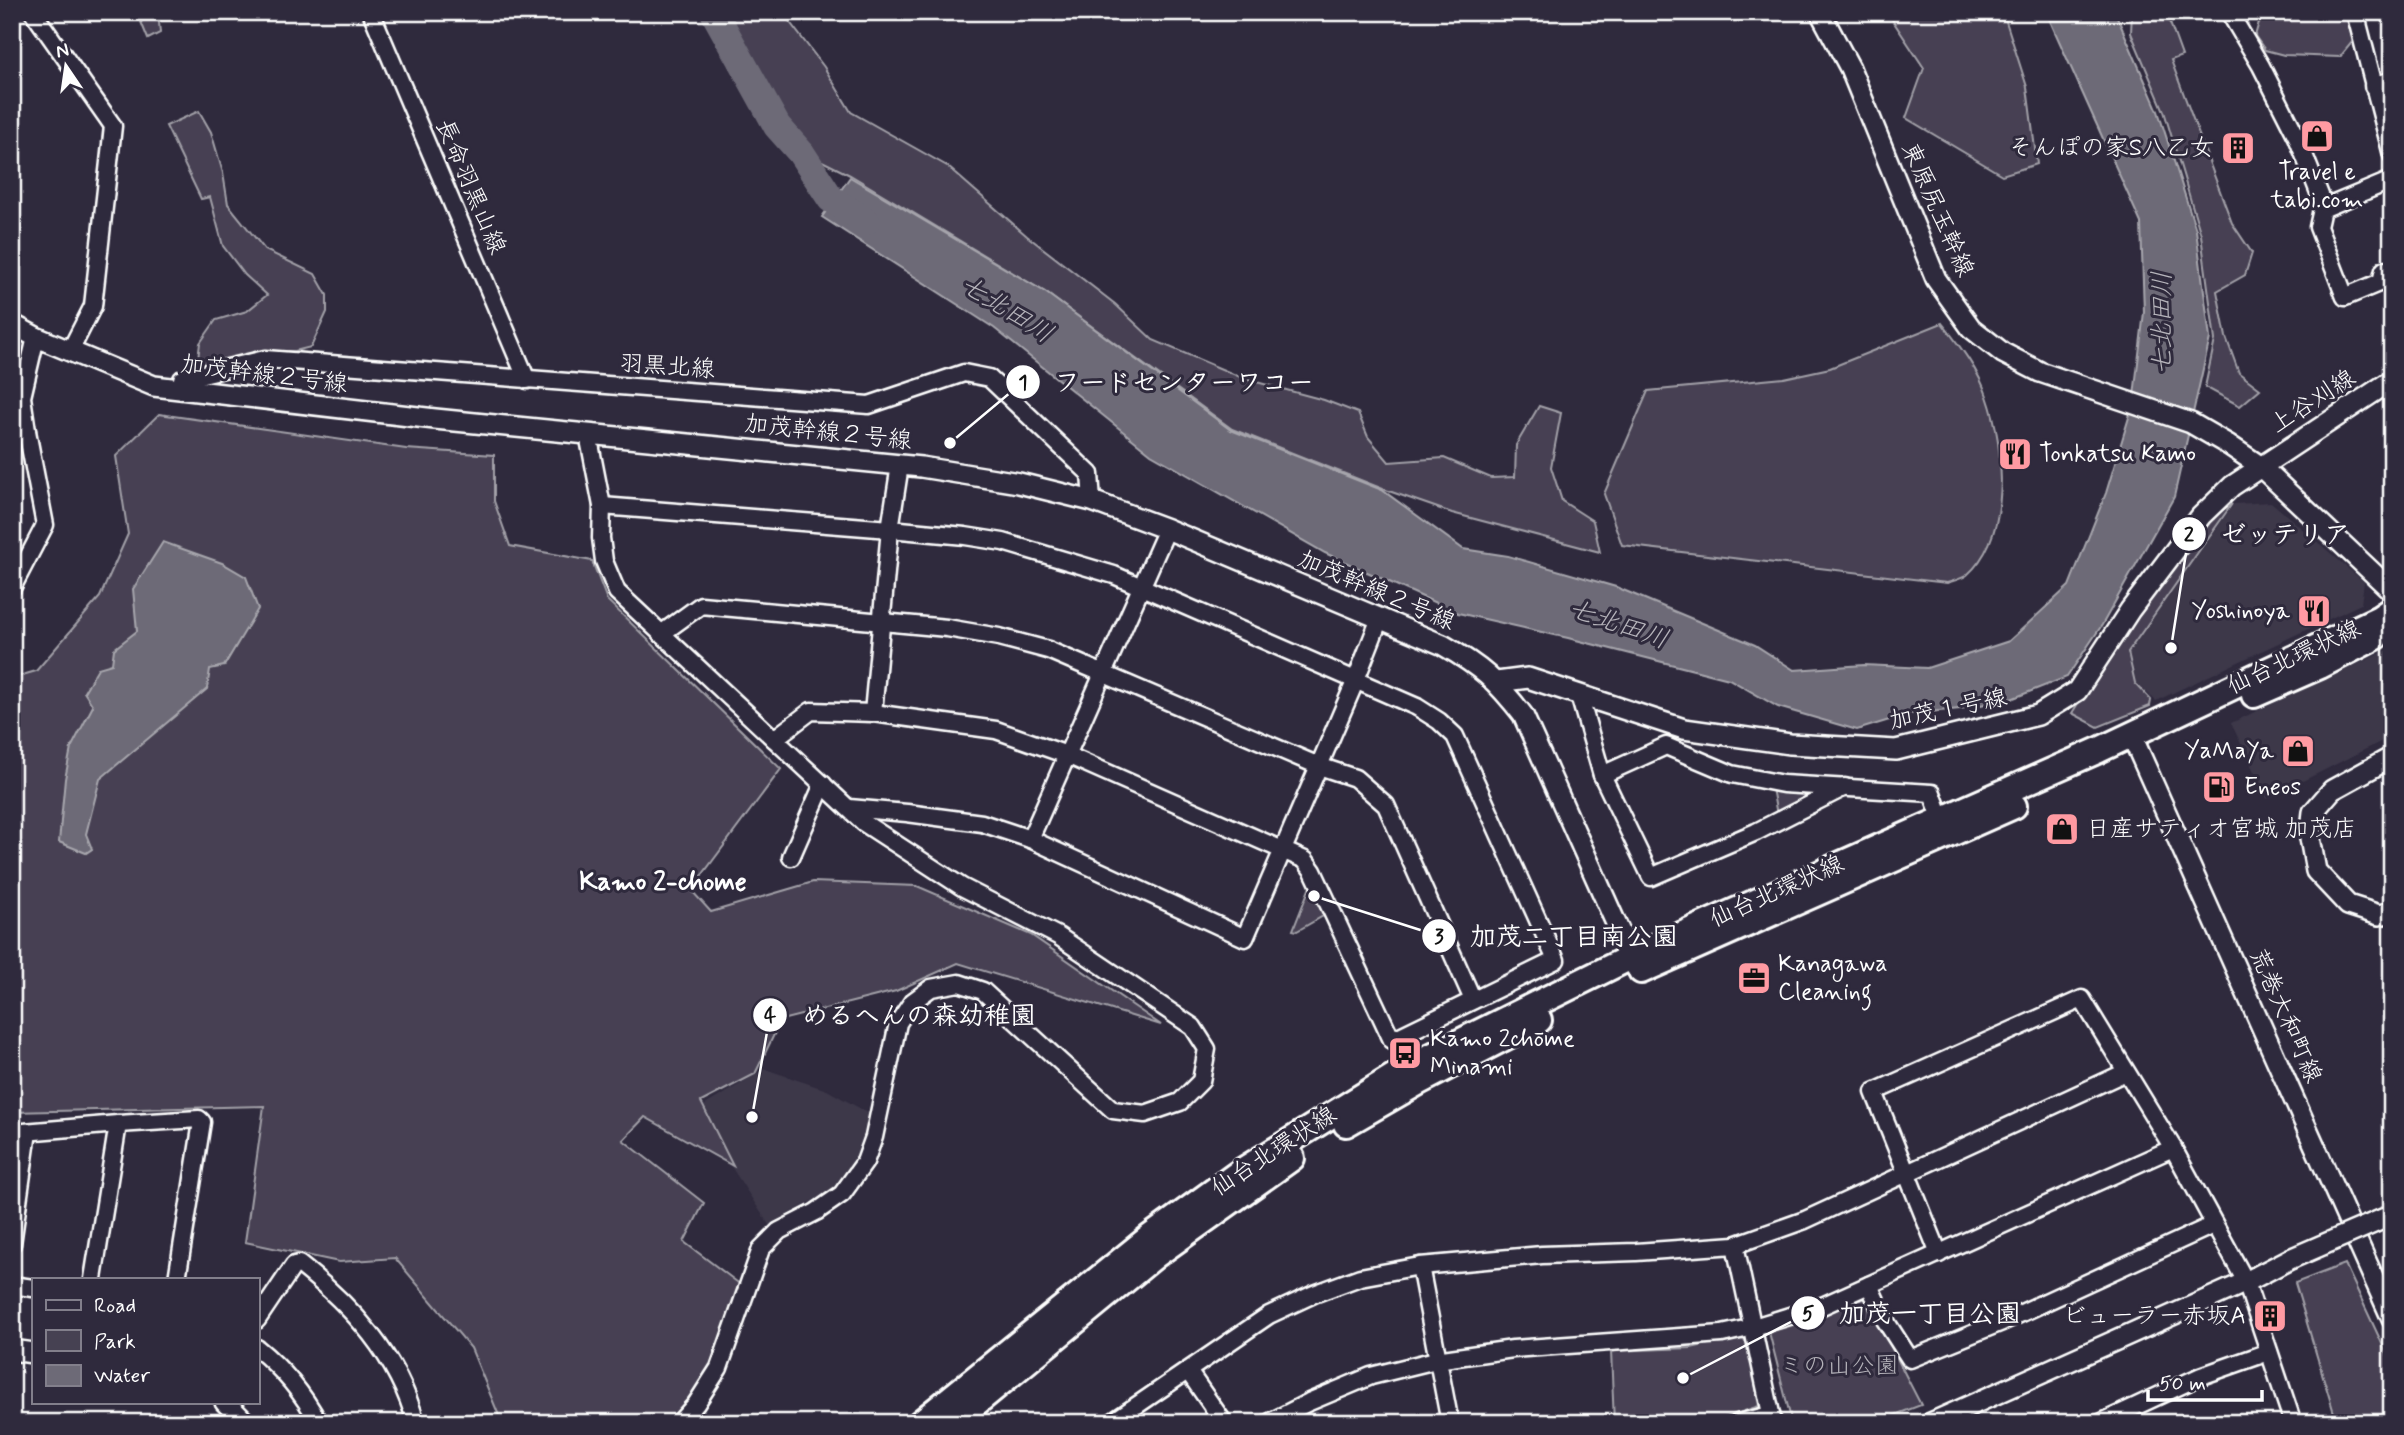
<svg xmlns="http://www.w3.org/2000/svg" width="2404" height="1435" viewBox="0 0 2404 1435" font-family="Mynerve,'Klee One',sans-serif">
  <style>
    .built { fill: #3c3749 }
    .green { fill: #464152; stroke: #a2a0a8; stroke-width: 2 }
    .water { fill: #6d6a77; stroke: #a7a6ad; stroke-width: 2 }
    .lines { fill: none; stroke-linecap: round; stroke-linejoin: round }
    .river { stroke: #6d6a77; stroke-width: 28 }
    .minor-casing { stroke: #fff; stroke-width: 21 }
    .tertiary-casing { stroke: #fff; stroke-width: 24 }
    .primary-casing { stroke: #fff; stroke-width: 30 }
    .minor { stroke: #2f2a3d; stroke-width: 16 }
    .tertiary { stroke: #2f2a3d; stroke-width: 19 }
    .primary { stroke: #2f2a3d; stroke-width: 24 }
    .tertiary-bridge-casing { stroke: #fff; stroke-width: 24; stroke-linecap: butt }
    .tertiary-bridge { stroke: #2f2a3d; stroke-width: 19 }
    .labels { text-anchor: middle; dominant-baseline: central; stroke-width: 6; stroke-linejoin: round; paint-order: stroke }
    .poi-label { font-size: 24px; fill: #fff; stroke: #2f2a3d; text-anchor: start }
    .street-label { font-size: 24px; fill: #fff; stroke: #2f2a3d }
    .park-label { font-size: 24px; fill: #b5b3ba; stroke: #2f2a3d }
    .water-label { font-size: 26px; font-style: italic; fill: #b6b4bb; stroke: #2f2a3d }
    .neighbourhood-label { font-size: 26px; font-weight: bold; fill: #fff; stroke: #2f2a3d }
    .leader { fill: none; stroke: #fff; stroke-width: 2.5 }
    .callout-dot { fill: #fff; stroke: #2f2a3d; stroke-width: 2.5 }
    .mark-label { font-size: 21px; text-anchor: middle; font-weight: bold; fill: #111 }
    .callout-label { font-size: 26px; text-anchor: middle; font-weight: bold; fill: #fff; stroke: #2f2a3d; stroke-width: 6; stroke-linejoin: round; paint-order: stroke }
  </style>
  <rect width="100%" height="100%" fill="#2f2a3d"/>
  <filter id="ink" filterUnits="userSpaceOnUse"><feTurbulence type="fractalNoise" baseFrequency=".0143" numOctaves="2"/><feDisplacementMap in="SourceGraphic" scale="14" xChannelSelector="R" yChannelSelector="G"/><feConvolveMatrix kernelMatrix="1 2 1 2 8 2 1 2 1" color-interpolation-filters="sRGB"/></filter>
  <g filter="url(#ink)">
    <g class="built">
      <polygon points="2271,502 2364,582 2361,604 2156,701 2136,683 2129,652 2234,504"/>
      <polygon points="2392,648 2392,736 2267,799 2231,723"/>
      <polygon points="765,1069 827,1090 872,1115 867,1139 844,1183 769,1225 695,1111"/>
    </g>
    <g class="green">
      <polygon points="137,12 158,12 160,33 148,39"/>
      <polygon points="724,12 782,12 824,67 851,112 947,166 1027,236 1115,304 1153,340 1245,379 1324,400 1358,413 1368,437 1389,462 1444,458 1491,478 1515,477 1516,445 1539,406 1561,413 1551,467 1562,501 1593,521 1600,552 1452,513 1383,489 1232,429 1045,292 850,175 808,154 777,112"/>
      <polygon points="1887,12 2003,12 2027,87 2037,164 2002,175 1906,118 1924,68"/>
      <polygon points="2132,12 2166,12 2182,56 2171,60 2232,223 2252,253 2245,275 2217,291 2226,337 2239,373 2260,389 2240,406 2205,387 2215,340 2201,235 2164,111 2131,33"/>
      <polygon points="2286,12 2346,12 2353,41 2340,57 2284,55 2265,50 2255,36 2261,15"/>
      <polygon points="199,111 211,132 223,173 228,204 265,250 315,274 327,295 327,312 311,347 295,351 266,352 197,367 200,343 216,320 247,311 267,295 245,275 223,246 210,197 201,199 166,126"/>
      <path d="M1942,323C1959,345 1978,369 1987,396C2005,447 2012,535 1967,575C1962,579 1953,581 1947,583L1622,545L1604,494L1648,391L1784,378L1830,368Z"/>
      <polygon points="159,414 406,449 494,455 494,501 510,546 592,561 607,600 781,769 691,890 711,912 813,882 917,886 1031,935 1161,1025 958,963 896,991 781,1020 755,1074 701,1102 733,1166 645,1117 623,1140 704,1203 684,1242 741,1285 716,1364 668,1423 502,1423 471,1348 395,1258 339,1262 245,1242 264,1106 12,1112 12,678 36,671 100,597 128,534 116,456"/>
      <polygon points="2232,504 2128,652 2135,683 2151,700 2150,706 2098,727 2072,713 2133,615 2205,521"/>
      <polygon points="1772,788 1810,790 1812,799 1777,815"/>
      <polygon points="1313,879 1330,912 1297,931 1293,930"/>
      <polygon points="2345,1264 2392,1365 2392,1423 2337,1423 2295,1283"/>
      <polygon points="1866,1298 1921,1405 1874,1423 1792,1423 1769,1332"/>
      <polygon points="1739,1337 1749,1344 1759,1406 1718,1420 1614,1423 1611,1351 1691,1348"/>
    </g>
    <g class="water">
      <polygon points="2046,12 2115,12 2158,111 2196,230 2210,338 2174,497 2102,625 2067,677 2011,699 1960,709 1909,714 1857,730 1778,707 1729,679 1568,638 1458,613 1325,553 1151,454 994,328 822,217 850,177 1045,292 1231,430 1382,490 1463,549 1508,556 1616,587 1755,645 1794,670 1864,665 1927,668 2009,641 2069,586 2106,493 2133,404 2144,312 2141,223"/>
      <polygon points="163,542 222,563 246,577 258,609 224,666 210,669 207,689 100,779 86,834 92,849 86,853 59,842 65,779 71,748 93,706 84,692 98,668 112,664 114,649 137,631 133,589"/>
    </g>
    <g class="lines">
      <polyline class="river" points="714,12 777,126 801,153 831,199 866,221"/>
      <g class="minor-casing">
        <g id="minor">
          <polyline points="33,12 113,126 93,306 70,351"/>
          <polyline points="371,12 527,380"/>
          <polyline points="2229,12 2261,66 2297,137 2325,208"/>
          <polyline points="2355,12 2392,155"/>
          <polyline points="2373,86 2392,80"/>
          <polyline points="2384,270 2381,282 2345,297 2318,227 2322,209 2392,180"/>
          <polyline points="183,390 182,379 265,359 869,405 964,373 989,378 1090,474 1092,501"/>
          <polyline points="12,429 27,431 22,397 36,337"/>
          <polyline points="588,434 602,506 601,538 604,561 617,592 864,823 962,887 1058,936 1193,1027 1207,1049 1201,1081 1180,1102 1145,1114 1113,1110 983,991 959,983 931,988 912,1002 898,1023 874,1137 865,1162 842,1194 816,1212 779,1231 761,1249 719,1368 696,1404 679,1423"/>
          <polyline points="602,506 890,529 965,536 1003,542 1114,575 1417,707 1439,721 1455,736 1556,960 1392,1040 1313,871 1305,860 1067,755 996,730 873,713 811,711 774,739"/>
          <polyline points="12,588 45,525 27,431"/>
          <polyline points="661,634 701,605 947,628 999,637 1048,650 1319,766 1355,778 1386,805 1473,1000"/>
          <polyline points="1579,695 1602,775 1651,877 1756,832 1845,787"/>
          <polyline points="873,713 890,529 900,465"/>
          <polyline points="1602,775 1666,746 1732,774 1783,784 1932,793 1942,820"/>
          <polyline points="849,808 907,813 982,823 1030,839 1245,938 1355,682 1380,618"/>
          <polyline points="1030,839 1167,529"/>
          <polyline points="791,857 823,784"/>
          <polyline points="12,1133 118,1124 199,1119 202,1122 177,1279"/>
          <polyline points="12,1244 28,1132"/>
          <polyline points="1735,1245 1773,1423"/>
          <polyline points="1939,1254 1874,1092 2082,999 2173,1148 2246,1282 2293,1423"/>
          <polyline points="1420,1266 1450,1423"/>
          <polyline points="93,1279 118,1124"/>
          <polyline points="12,1285 33,1288"/>
          <polyline points="1869,1285 1885,1320 1910,1359 2002,1322 2213,1225"/>
          <path d="M257,1320L294,1265L299,1264C352,1306 398,1356 416,1423"/>
          <path d="M257,1348C283,1369 303,1393 319,1423"/>
          <polyline points="1188,1371 1224,1423"/>
          <polyline points="1111,1423 1269,1315 1314,1294 1360,1277 1420,1266 1542,1255 1636,1252 1735,1245 1805,1220 2126,1072"/>
          <polyline points="1268,1423 1309,1402 1371,1376 1436,1360 1513,1349 1722,1334 1754,1327 1822,1306 2173,1148"/>
          <polyline points="1738,1423 1770,1415"/>
          <polyline points="2100,1423 2201,1376 2269,1352"/>
        </g>
      </g>
      <g class="tertiary-casing">
        <g id="tertiary">
          <polyline points="1820,12 1850,68 1936,279 1971,328 2003,353 2040,372 2191,423 2229,445 2260,466 2392,591"/>
          <path d="M12,324L36,337L154,386L435,419L921,467L1019,483L1092,501L1167,529L1443,645C1481,667 1496,680 1523,715L1636,968"/>
          <polyline points="1497,682 1528,678 1684,729 1790,744 1896,750 2038,715 2077,691 2130,610 2201,516 2232,486 2392,380"/>
          <polyline points="2131,734 2392,1319"/>
          <polyline points="2392,757 2332,790 2313,812 2310,838 2316,871 2348,905 2379,915 2392,912"/>
          <polyline points="12,1350 33,1353"/>
          <polyline points="225,1402 246,1423"/>
          <polyline points="1931,1423 2246,1282 2290,1259"/>
        </g>
      </g>
      <g class="primary-casing">
        <g id="primary">
          <polyline points="2254,695 2320,666 2376,637"/>
          <polyline points="1641,971 2014,806"/>
          <polyline points="1346,1124 1419,1082 1539,1020"/>
          <polyline points="920,1423 1150,1237 1240,1172 1409,1067 1631,957 2099,750 2379,618 2392,609"/>
          <polyline points="952,1423 1156,1255 1292,1158"/>
        </g>
      </g>
      <use href="#minor" class="minor"/>
      <use href="#tertiary" class="tertiary"/>
      <use href="#primary" class="primary"/>
      <g class="tertiary-bridge-casing">
        <polyline id="tertiary-bridge" points="2290,1259 2392,1215"/>
      </g>
      <use href="#tertiary-bridge" class="tertiary-bridge"/>
    </g>
  </g>
  <defs>
    <g id="shop-square" transform="scale(1.75)"><rect x="-9" y="-9" width="18" height="18" rx="4" fill="#ff9aa2" stroke="#2f2a3d"/><path d="M-5-2.5h2.3a2.7 3.5 0 0 1 5.4 0H5L5.5 6h-11ZM-1.5-2.5h3a1.5 2.3 0 0 0-3 0Z" fill="#111"/></g>
    <g id="building-square" transform="scale(1.75)"><rect x="-9" y="-9" width="18" height="18" rx="4" fill="#ff9aa2" stroke="#2f2a3d"/><path d="M-4-6H4V6H1V3H-1V6H-4ZM-2.5-4.3h1.7v1.8h-1.7ZM.8-4.3h1.7v1.8H.8ZM-2.5-1h1.7V.8h-1.7ZM.8-1h1.7V.8H.8Z" fill="#111"/></g>
    <g id="restaurant-square" transform="scale(1.75)"><rect x="-9" y="-9" width="18" height="18" rx="4" fill="#ff9aa2" stroke="#2f2a3d"/><path d="M-5-6h1v4h1v-4h1v4h1v-4h1v5L-1.5 .5V6h-2V.5L-5-1ZM5-6V6H3V1.5H1.5Q1.5-4 5-6Z" fill="#111"/></g>
    <g id="fuel-square" transform="scale(1.75)"><rect x="-9" y="-9" width="18" height="18" rx="4" fill="#ff9aa2" stroke="#2f2a3d"/><path d="M-5.5-6h7V0h2V4h1.3V-2.5L3-4.5l.8-.8L6-3V5H2.5V1h-1V6h-7ZM-4.2-4.7v3.2H.2V-4.7Z" fill="#111"/></g>
    <g id="office-square" transform="scale(1.75)"><rect x="-9" y="-9" width="18" height="18" rx="4" fill="#ff9aa2" stroke="#2f2a3d"/><path d="M-6-3h4V-5.5h4V-3h4V5H-6ZM-1-4.5V-3h2v-1.5ZM-6 0V1H6V0Z" fill="#111"/></g>
    <g id="bus-square" transform="scale(1.75)"><rect x="-9" y="-9" width="18" height="18" rx="4" fill="#ff9aa2" stroke="#2f2a3d"/><path d="M-5-6H5V4H4V6H2V4H-2V6H-4V4H-5ZM-3.5-4V0h7V-4ZM-3.5 1.2v1.5H-2V1.2ZM2 1.2v1.5H3.5V1.2Z" fill="#111"/></g>
  </defs>
  <g fill-rule="evenodd">
    <use href="#shop-square" x="2317" y="136"/>
    <use href="#building-square" x="2238" y="148"/>
    <use href="#restaurant-square" x="2015" y="454"/>
    <use href="#restaurant-square" x="2314" y="611"/>
    <use href="#shop-square" x="2298" y="751"/>
    <use href="#fuel-square" x="2219" y="787"/>
    <use href="#shop-square" x="2062" y="829"/>
    <use href="#office-square" x="1754" y="978"/>
    <use href="#bus-square" x="1405" y="1053"/>
    <use href="#building-square" x="2270" y="1316"/>
  </g>
  <g class="labels">
    <g class="poi-label">
      <text x="2214" y="148" text-anchor="end">そんぽの家S八乙女</text>
      <text x="2317" y="172" text-anchor="middle">Travel e<tspan x="2317" dy="28">tabi.com</tspan></text>
      <text x="2039" y="454">Tonkatsu Kamo</text>
      <text x="2290" y="611" text-anchor="end">Yoshinoya</text>
      <text x="2274" y="751" text-anchor="end">YaMaYa</text>
      <text x="2244" y="787">Eneos</text>
      <text x="2086" y="829">日産サティオ宮城 加茂店</text>
      <text x="1778" y="964">Kanagawa<tspan x="1778" dy="28">Cleaning</tspan></text>
      <text x="1430" y="1039">Kamo 2chōme<tspan x="1430" dy="28">Minami</tspan></text>
      <text x="2246" y="1316" text-anchor="end">ビューラー赤坂A</text>
    </g>
    <g class="street-label">
      <text transform="translate(470 187) rotate(67)">長命羽黒山線</text>
      <text transform="translate(1937 210) rotate(66)">東原尻玉幹線</text>
      <text transform="translate(667 367) rotate(4)">羽黒北線</text>
      <text transform="translate(264 375) rotate(7)">加茂幹線２号線</text>
      <text transform="translate(2313 402) rotate(-33)">上谷刈線</text>
      <text transform="translate(828 433) rotate(6)">加茂幹線２号線</text>
      <text transform="translate(1376 591) rotate(23)">加茂幹線２号線</text>
      <text transform="translate(2294 658) rotate(-25)">仙台北環状線</text>
      <text transform="translate(1948 710) rotate(-12)">加茂１号線</text>
      <text transform="translate(1777 892) rotate(-24)">仙台北環状線</text>
      <text transform="translate(2285 1016) rotate(66)">荒巻大和町線</text>
      <text transform="translate(1274 1152) rotate(-33)">仙台北環状線</text>
    </g>
    <g class="park-label">
      <text x="1839" y="1366">ミの山公園</text>
    </g>
    <g class="water-label">
      <text transform="translate(1006 310) rotate(32)">七北田川</text>
      <text transform="translate(2163 323) rotate(-90)">七北田川</text>
      <text transform="translate(1618 625) rotate(19)">七北田川</text>
    </g>
    <g class="neighbourhood-label">
      <text x="663" y="883">Kamo 2-chome</text>
    </g>
  </g>
  <path class="leader" d="M950 443L1023 382M2171 648L2189 534M1314 896L1439 936M752 1117L770 1015M1683 1378L1808 1313"/>
  <g class="callout-dot">
    <circle cx="950" cy="443" r="7"/>
    <circle cx="2171" cy="648" r="7"/>
    <circle cx="1314" cy="896" r="7"/>
    <circle cx="752" cy="1117" r="7"/>
    <circle cx="1683" cy="1378" r="7"/>
    <circle cx="1023" cy="382" r="18"/>
    <circle cx="2189" cy="534" r="18"/>
    <circle cx="1439" cy="936" r="18"/>
    <circle cx="770" cy="1015" r="18"/>
    <circle cx="1808" cy="1313" r="18"/>
  </g>
  <g class="mark-label">
    <text x="1023" y="389">1</text>
    <text x="2189" y="541">2</text>
    <text x="1439" y="943">3</text>
    <text x="770" y="1022">4</text>
    <text x="1808" y="1320">5</text>
  </g>
  <g class="callout-label">
    <text x="1184" y="391">フードセンターワコー</text>
    <text x="2285" y="543">ゼッテリア</text>
    <text x="1574" y="945">加茂二丁目南公園</text>
    <text x="919" y="1024">めるへんの森幼稚園</text>
    <text x="1930" y="1322">加茂一丁目公園</text>
  </g>
  <rect width="2404" height="1435" fill="none" stroke="#2f2a3d" stroke-width="42"/>
  <rect x="21" y="21" width="2362" height="1393" fill="none" stroke="#fff" stroke-width="2.5" filter="url(#ink)"/>
  <rect x="32" y="1278" width="228" height="126" fill="#2f2a3d" stroke="#827f8b" stroke-width="2"/>
  <rect x="46" y="1300" width="35" height="10" fill="#2f2a3d" stroke="#827f8b" stroke-width="2"/>
  <text x="94" y="1312" font-size="21" fill="#ffffff">Road</text>
  <rect x="46" y="1330" width="35" height="21" fill="#464152" stroke="#827f8b" stroke-width="2"/>
  <text x="94" y="1348" font-size="21" fill="#ffffff">Park</text>
  <rect x="46" y="1365" width="35" height="21" fill="#6d6a77" stroke="#827f8b" stroke-width="2"/>
  <text x="94" y="1382" font-size="21" fill="#ffffff">Water</text>
  <g transform="translate(66 66) rotate(347)" stroke="#2f2a3d" stroke-width="5" paint-order="stroke">
  <path d="M0-5L12 26L0 18L-12 26Z" fill="#ffffff"/>
  <text y="-10" font-size="19" font-weight="bold" text-anchor="middle" fill="#ffffff">N</text>
  </g>
  <path d="M2148 1390v10h114v-10" fill="none" stroke="#ffffff" stroke-width="3.5"/>
  <text x="2159" y="1390" font-size="21" fill="#ffffff" stroke="#2f2a3d" stroke-width="5" paint-order="stroke">50 m</text>
</svg>
